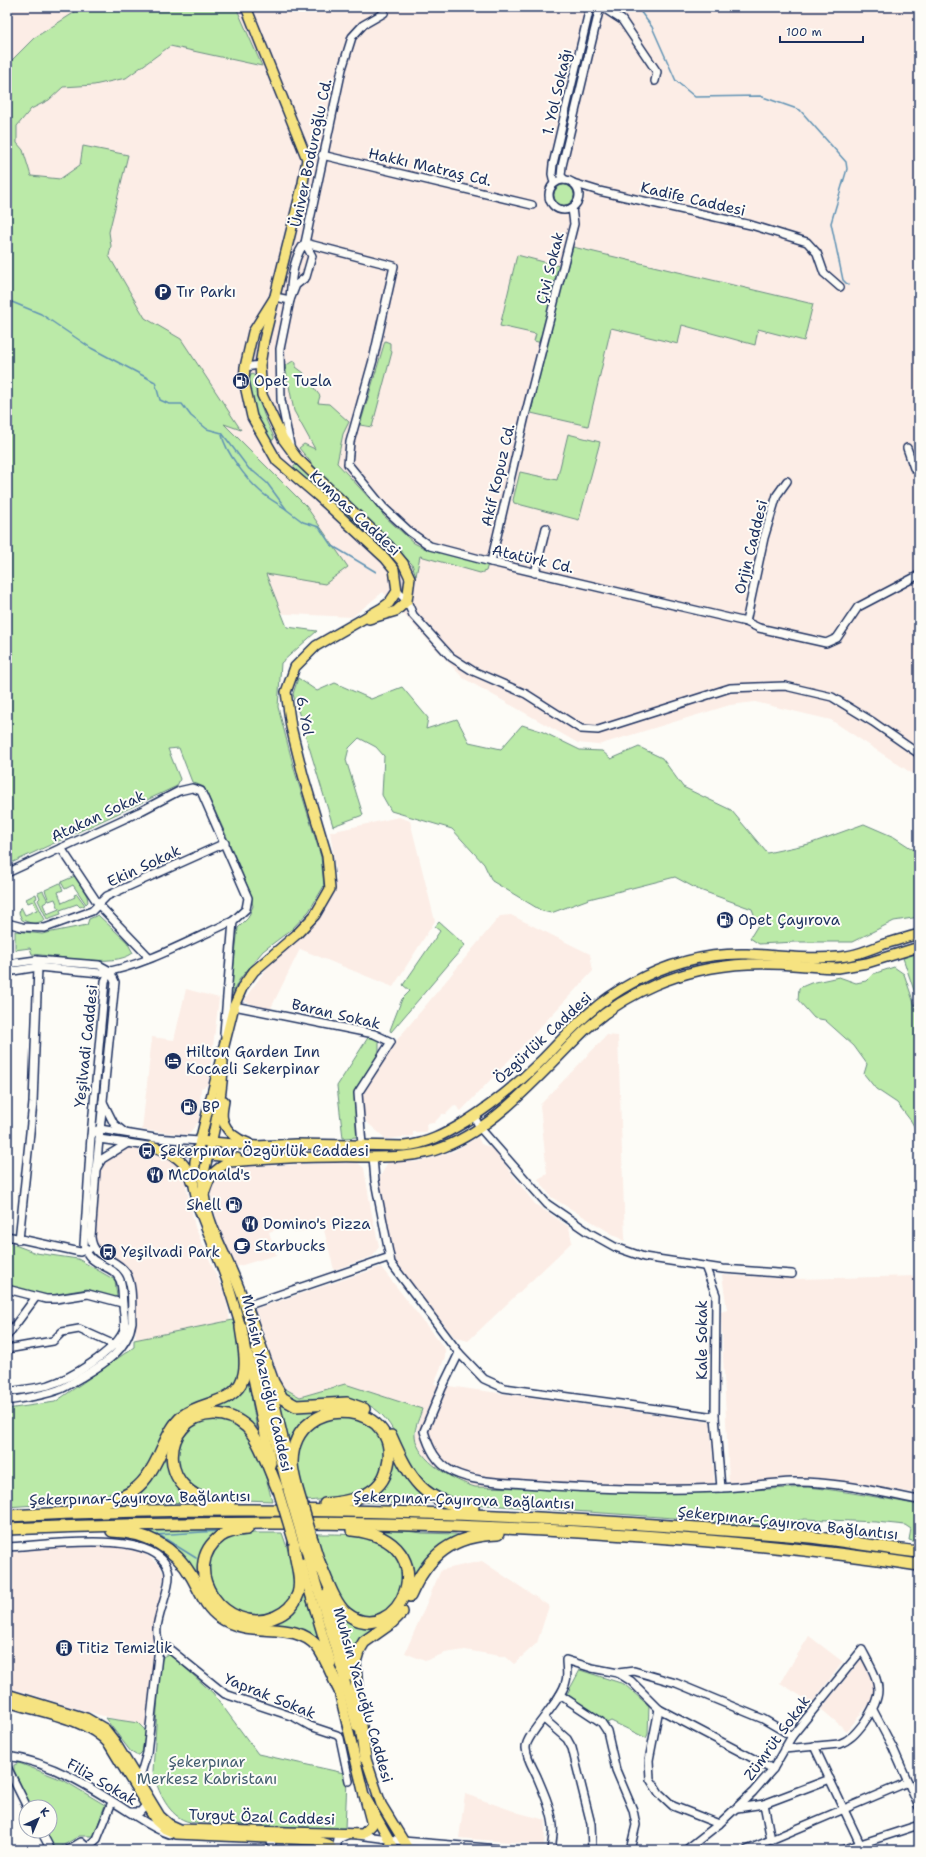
<svg xmlns="http://www.w3.org/2000/svg" width="926" height="1857" viewBox="0 0 926 1857" font-family="'Shantell Sans',sans-serif">
  <style>
    .built { fill: #fcede6 }
    .green { fill: #bbeaa8; stroke: #6b8c83 }
    .lines { fill: none; stroke-linecap: round; stroke-linejoin: round }
    .stream { stroke: #5f92b4; stroke-width: 1.5 }
    .minor-casing { stroke: #1b2f5e; stroke-width: 10 }
    .major-casing { stroke: #1b2f5e; stroke-width: 12 }
    .highway-casing { stroke: #1b2f5e; stroke-width: 14 }
    .minor { stroke: #fdfcf7; stroke-width: 7 }
    .major { stroke: #f6e381; stroke-width: 9 }
    .highway { stroke: #f6e381; stroke-width: 11 }
    .major-bridge-casing { stroke: #1b2f5e; stroke-width: 12; stroke-linecap: butt }
    .highway-bridge-casing { stroke: #1b2f5e; stroke-width: 14; stroke-linecap: butt }
    .major-bridge { stroke: #f6e381; stroke-width: 9 }
    .highway-bridge { stroke: #f6e381; stroke-width: 11 }
    .labels { text-anchor: middle; dominant-baseline: central; stroke-width: 4; stroke-linejoin: round; paint-order: stroke }
    .street-label { font-size: 15px; fill: #1b2f5e; stroke: #fdfcf7 }
    .poi-label { font-size: 15px; fill: #1b2f5e; stroke: #fdfcf7; text-anchor: start }
    .park-label { font-size: 15px; fill: #435e70; stroke: #fdfcf7 }
  </style>
  <rect width="100%" height="100%" fill="#fdfcf7"/>
  <filter id="ink" filterUnits="userSpaceOnUse"><feTurbulence type="fractalNoise" baseFrequency=".025" numOctaves="2"/><feDisplacementMap in="SourceGraphic" scale="8" xChannelSelector="R" yChannelSelector="G"/><feConvolveMatrix kernelMatrix="1 2 1 2 8 2 1 2 1" color-interpolation-filters="sRGB"/></filter>
  <g filter="url(#ink)">
    <g class="built">
      <polygon points="7,7 919,7 919,778 831,720 755,702 730,705 598,745 578,743 463,678 383,592 352,617 7,600"/>
      <polygon points="399,817 410,821 435,921 393,987 300,949 270,1010 243,1001 271,962 321,916 337,880 330,832"/>
      <polygon points="511,915 590,954 593,971 461,1111 455,1105 446,1114 442,1114 434,1123 426,1124 427,1132 413,1132 413,1136 386,1139 362,1118 362,1092 387,1052 500,916"/>
      <polygon points="186,989 219,998 209,1079 208,1085 201,1088 199,1121 188,1135 142,1130 152,1037 174,1040"/>
      <polygon points="607,1035 618,1036 625,1239 624,1241 551,1197 538,1179 547,1174 540,1105"/>
      <polygon points="478,1137 481,1144 492,1148 535,1204 569,1227 572,1242 468,1341 454,1337 396,1263 379,1179 389,1160 415,1162 428,1159 454,1151"/>
      <polygon points="128,1148 152,1151 179,1162 186,1178 185,1181 195,1227 226,1297 230,1321 136,1340 131,1274 114,1256 98,1249 93,1239 100,1170 108,1160"/>
      <polygon points="357,1162 364,1168 372,1215 379,1246 373,1256 334,1270 323,1226 294,1233 291,1224 269,1232 276,1255 236,1267 220,1234 210,1191 222,1170 235,1167"/>
      <polygon points="381,1267 445,1349 445,1357 434,1384 710,1422 715,1492 475,1487 458,1482 444,1474 424,1455 418,1446 415,1437 422,1409 345,1384 300,1397 282,1387 255,1309"/>
      <polygon points="722,1275 795,1279 919,1276 919,1494 813,1477 729,1484 721,1312 727,1310"/>
      <polygon points="98,1543 142,1552 159,1564 164,1575 155,1628 160,1647 149,1727 99,1715 7,1687 7,1553"/>
      <polygon points="482,1561 549,1606 537,1643 514,1664 506,1657 465,1650 445,1653 425,1661 405,1653 441,1570"/>
      <polygon points="809,1636 843,1662 812,1703 780,1683"/>
      <polygon points="861,1660 864,1662 875,1689 875,1697 847,1731 821,1709"/>
      <polygon points="465,1794 519,1813 546,1820 544,1845 459,1838"/>
    </g>
    <g class="green">
      <polygon points="83,7 236,7 262,66 170,46 126,78 94,85 63,87 49,100 31,109 17,126 17,143 23,150 31,176 60,179 80,165 83,146 128,155 109,232 111,246 109,256 145,318 181,339 241,430 224,424 306,506 348,567 325,584 266,574 287,627 317,631 281,663 278,707 295,772 321,857 324,886 309,911 292,929 263,951 239,980 230,998 238,928 248,918 253,906 250,892 226,835 204,787 192,782 179,748 168,749 180,779 177,786 7,865 7,65 34,38"/>
      <circle cx="564" cy="195" r="10"/>
      <polygon points="573,247 813,304 804,341 758,329 755,345 682,325 678,344 611,328 588,426 531,413 546,344 534,341 536,334 500,326 517,255 567,268"/>
      <polygon points="385,341 390,343 390,349 392,352 372,427 360,425"/>
      <polygon points="293,361 296,363 296,367 304,373 305,383 311,384 320,396 318,403 329,404 349,422 343,434 337,463 382,512 383,515 414,543 424,548 488,564 486,571 480,573 420,556 416,576 412,564 318,471 299,448 304,444 315,449 294,411 285,366"/>
      <path d="M252,374L255,376C257,399 264,417 274,437V439L271,441H269C259,421 249,400 249,378Z"/>
      <polygon points="568,434 600,442 579,520 514,503 513,500 520,472 557,480"/>
      <polygon points="297,463 378,543 377,544 330,500 292,469"/>
      <polygon points="298,678 317,691 335,683 371,699 402,687 428,718 426,729 457,719 469,742 501,749 522,725 541,731 580,750 602,751 611,759 639,747 662,758 683,787 731,810 767,853 809,844 864,824 894,837 914,850 919,850 919,917 894,921 852,942 795,942 759,944 750,938 758,925 752,909 697,889 675,877 589,899 551,913 542,911 492,881 484,864 452,829 391,811 382,795 384,756 376,747 359,738 349,748 346,760 363,815 333,826 293,694"/>
      <polygon points="75,876 87,896 88,902 86,904 73,885 65,889 61,882"/>
      <polygon points="60,883 63,890 58,892 62,903 75,897 74,895 77,894 85,905 80,907 77,904 60,910 61,914 47,919 38,900 40,898 38,893 43,891 48,901 43,904 47,914 59,909 55,899 49,901 45,890"/>
      <polygon points="36,894 37,898 35,899 45,920 34,924 22,920 19,913 21,907 25,915 37,910 33,901 28,903 26,899"/>
      <path d="M98,915L127,942L133,953C114,968 56,956 32,954L30,948L15,950V931L42,934L87,925L89,919Z"/>
      <polygon points="439,922 465,945 391,1032 390,1030 402,999 410,991 403,985 440,931 435,927"/>
      <polygon points="919,953 919,1005 903,958"/>
      <polygon points="894,967 904,974 919,1018 919,1135 911,1121 897,1103 876,1089 864,1074 867,1064 854,1046 825,1020 814,1018 798,1000 799,988 811,983 839,977 856,983 866,981 873,974"/>
      <polygon points="369,1036 379,1040 379,1050 377,1056 356,1088 359,1135 357,1137 343,1138 337,1086"/>
      <polygon points="7,1242 36,1253 78,1259 115,1280 117,1297 113,1298 87,1289 51,1295 41,1294 7,1286"/>
      <polygon points="233,1320 242,1361 238,1380 229,1392 199,1404 144,1475 125,1491 93,1501 7,1507 7,1409 55,1402 134,1347 134,1340"/>
      <polygon points="248,1378 258,1435 212,1411 212,1408"/>
      <path d="M280,1383L282,1387L300,1397L345,1384L422,1409C420,1417 414,1428 415,1436C417,1461 455,1481 475,1487L715,1492L808,1487C845,1491 882,1498 919,1505V1543L909,1540L911,1529L905,1525L876,1522L804,1519L781,1525L764,1526L689,1519L472,1504C452,1500 429,1494 416,1476C400,1451 395,1415 364,1403C358,1400 350,1397 343,1397C328,1397 310,1407 295,1401C287,1398 283,1390 278,1384Z"/>
      <polygon points="277,1398 330,1407 310,1417 289,1455"/>
      <path d="M349,1415C354,1417 361,1419 366,1422C387,1436 392,1469 371,1485C353,1499 328,1499 306,1501L296,1463L302,1441L309,1430L325,1419Z"/>
      <path d="M214,1419C223,1420 234,1421 241,1427C259,1443 266,1478 272,1501L215,1499L186,1483L177,1464V1451L182,1439L195,1425L202,1421Z"/>
      <path d="M172,1440C165,1472 171,1484 197,1502L119,1504C151,1488 157,1471 172,1440Z"/>
      <polygon points="396,1457 430,1499 432,1503 400,1504 364,1502 391,1473"/>
      <polygon points="382,1528 422,1533 456,1534 458,1535 450,1540 413,1584 395,1543 379,1531"/>
      <polygon points="228,1529 208,1545 206,1592 193,1573 139,1531"/>
      <polygon points="243,1533 282,1533 296,1573 295,1590 283,1609 264,1617 233,1612 211,1589 207,1567 213,1552 223,1541"/>
      <path d="M317,1534C342,1534 367,1533 389,1547C400,1555 405,1577 403,1589C402,1593 389,1609 386,1612C382,1615 371,1616 366,1618L342,1604L325,1564Z"/>
      <polygon points="302,1585 321,1647 253,1624 270,1622"/>
      <polygon points="338,1607 377,1624 379,1626 351,1662"/>
      <path d="M166,1655H171L213,1693L258,1754L344,1773L347,1779L345,1829L190,1822C169,1818 157,1790 153,1771L160,1664L163,1657Z"/>
      <polygon points="580,1670 624,1684 649,1706 648,1734 646,1738 611,1721 607,1723 567,1694"/>
      <polygon points="105,1718 138,1723 146,1731 142,1752 139,1755 136,1755 131,1752"/>
      <polygon points="19,1763 63,1780 105,1805 94,1836 79,1836 59,1848 50,1847 42,1831 50,1831 50,1807 31,1807 14,1770 14,1765"/>
    </g>
    <g class="lines">
      <g class="stream">
        <polyline points="637,7 652,27 676,81 695,97 760,96 800,110 846,162 847,169 831,223 843,280 848,285"/>
        <polyline points="7,300 41,314 91,348 155,382 160,400 169,404 182,404 191,416 207,429 222,433 249,469 254,472 267,483 287,510 303,522 319,527 331,545 376,572"/>
        <path d="M222,435C225,451 247,480 260,491C267,498 277,503 286,509"/>
        <polyline points="155,1535 219,1531"/>
        <polyline points="159,1535 196,1558"/>
      </g>
      <g class="minor-casing">
        <g id="minor">
          <polyline points="602,7 622,20 657,72 655,81"/>
          <polyline points="384,13 363,25 352,37 342,69 305,243 394,266 373,360 350,442 348,464 383,507 410,532 430,546 491,562 746,622 759,628 826,643 837,638 858,607 919,575"/>
          <polyline points="322,155 532,205"/>
          <circle cx="564" cy="195" r="15"/>
          <polyline points="565,180 561,176 562,166 600,7"/>
          <polyline points="554,183 552,174 553,164 590,7"/>
          <polyline points="573,183 599,191 751,225 807,242 817,253 824,273 840,287"/>
          <polyline points="275,297 290,300"/>
          <path d="M290,300C291,282 293,257 305,243L312,256L306,277L296,285L290,300L280,349L281,400L291,450"/>
          <polyline points="245,367 260,365"/>
          <polyline points="907,448 914,468 919,469"/>
          <polyline points="491,562 525,416 574,224 572,208"/>
          <polyline points="535,573 546,528"/>
          <polyline points="397,591 407,601 413,615 451,657 473,671 526,694 581,729 598,730 730,688 785,686 832,697 873,722 919,754"/>
          <polyline points="746,622 764,538 777,495 787,481"/>
          <polyline points="61,848 99,905 146,954 147,959"/>
          <polyline points="7,873 139,812 179,791 192,788 201,791 248,898 246,909 233,921 224,1033"/>
          <polyline points="7,923 22,927 45,928 92,911 107,896 225,843"/>
          <polyline points="7,964 36,960 99,965 110,971"/>
          <path d="M7,972L38,967L100,973C145,966 192,939 233,921"/>
          <polyline points="234,1006 374,1034 391,1042 358,1093 362,1145"/>
          <polyline points="103,1102 114,1124 124,1132"/>
          <polyline points="474,1116 480,1128 547,1204 588,1232 615,1247 644,1257 723,1269 792,1274"/>
          <polyline points="91,1136 105,981 110,971"/>
          <polyline points="99,1139 197,1153"/>
          <polyline points="373,1157 375,1181 391,1263 459,1353 484,1379 504,1388 715,1417"/>
          <polyline points="96,1169 102,1159 128,1143"/>
          <polyline points="7,1236 80,1252 89,1249"/>
          <polyline points="19,1240 33,1103 38,967 36,960"/>
          <polyline points="705,1266 716,1295 715,1417 721,1488"/>
          <polyline points="7,1289 46,1299 56,1299 88,1294 122,1303"/>
          <polyline points="246,1306 390,1257"/>
          <polyline points="7,1336 36,1297"/>
          <polyline points="7,1349 53,1341 62,1332 79,1329 117,1346"/>
          <path d="M459,1353L442,1388L424,1431C429,1448 436,1463 453,1472C474,1482 501,1482 524,1484C589,1489 656,1491 721,1488C745,1487 769,1483 793,1482C835,1481 878,1492 919,1500"/>
          <path d="M7,1392C21,1390 36,1388 49,1385C70,1379 114,1352 123,1332C127,1324 123,1313 123,1304C122,1297 123,1287 120,1280C113,1263 89,1268 84,1245L91,1136L95,1131L100,1129L155,1138L200,1141"/>
          <path d="M7,1401C24,1398 42,1396 58,1390C67,1387 74,1381 82,1377C104,1364 128,1350 132,1322C131,1307 134,1287 126,1273C115,1256 93,1260 91,1237L96,1170L115,982L110,971"/>
          <path d="M7,1547C41,1546 154,1527 168,1569C173,1583 158,1612 157,1628C156,1634 158,1641 159,1647L147,1753L139,1780"/>
          <polyline points="159,1647 168,1648 225,1694 294,1717 310,1726 337,1735 340,1738 349,1781"/>
          <polyline points="618,1673 634,1671 676,1683 763,1719 792,1736"/>
          <polyline points="560,1695 601,1722 607,1731 616,1770 633,1810 636,1825 630,1850"/>
          <polyline points="659,1709 649,1760 650,1779 659,1793 673,1806 719,1824"/>
          <polyline points="873,1710 893,1748 919,1807"/>
          <polyline points="544,1719 567,1739 572,1748 591,1824 592,1850"/>
          <polyline points="814,1746 863,1850"/>
          <path d="M7,1756C52,1762 92,1788 129,1812C142,1820 154,1829 169,1834"/>
          <polyline points="7,1767 27,1807"/>
          <polyline points="764,1804 771,1840"/>
          <polyline points="737,1808 764,1804 830,1779"/>
          <polyline points="131,1812 140,1812 146,1805"/>
          <polyline points="41,1831 51,1850"/>
          <polyline points="358,1835 403,1841 511,1850"/>
          <polyline points="271,1839 272,1850"/>
          <polyline points="88,1847 97,1839 112,1802"/>
          <polyline points="68,1850 81,1842 90,1850"/>
          <polyline points="336,1850 338,1839 347,1835"/>
          <path d="M551,1850C552,1842 554,1833 553,1826C552,1811 544,1793 538,1779C534,1769 527,1760 526,1748C525,1735 562,1701 566,1681C568,1675 566,1667 566,1660L592,1668L618,1673L631,1681L659,1709L773,1769"/>
          <path d="M686,1850L719,1824L753,1792L773,1769L792,1736L862,1650C880,1684 886,1691 863,1724C856,1733 850,1740 839,1744L784,1749"/>
          <polyline points="747,1850 908,1782"/>
          <polyline points="842,1850 919,1825"/>
        </g>
      </g>
      <g class="major-casing">
        <g id="major">
          <polyline points="246,7 307,159 303,183 264,340 260,365 262,395 283,439 297,458 389,546 403,563 410,578 407,601 396,611 369,619"/>
          <path d="M223,1062C223,1089 217,1117 211,1144C207,1161 201,1177 204,1195C210,1236 237,1271 247,1312"/>
          <path d="M224,1101C223,1107 221,1115 223,1120C226,1132 238,1140 248,1143"/>
          <path d="M200,1141L257,1146L296,1144L404,1146C427,1144 445,1134 465,1122C493,1104 519,1083 543,1059C572,1029 593,1004 632,983C668,963 706,953 747,954C777,955 808,960 838,957C854,956 869,950 884,944C896,941 907,937 919,934"/>
          <path d="M152,1146C170,1153 188,1160 191,1181"/>
          <polyline points="202,1154 237,1158"/>
          <path d="M204,1194C210,1176 212,1170 230,1162C265,1159 300,1157 334,1157C371,1156 410,1161 444,1147C495,1127 538,1077 576,1039C621,992 683,967 748,964C777,962 809,967 838,968L867,963L919,947"/>
          <polyline points="243,1334 226,1278 199,1209 194,1186 195,1161 234,1006 243,986 254,971 297,934 315,915 330,889 327,856 303,775 291,727 286,692 295,667 316,646 382,608 389,603 397,591 394,569 385,558 318,496 277,461 252,417 244,381 245,367 253,332 275,297"/>
          <polyline points="256,1347 270,1421 288,1490"/>
          <polyline points="248,1354 271,1463"/>
          <polyline points="303,1541 336,1648 357,1727"/>
          <polyline points="301,1563 331,1663"/>
          <polyline points="337,1683 364,1795 395,1850"/>
          <polyline points="7,1694 86,1718 105,1729 115,1742 160,1816 169,1824 180,1829 363,1834 372,1825 364,1795"/>
          <path d="M7,1702C39,1712 87,1718 109,1744L156,1821L165,1829L176,1834L315,1840L328,1844L333,1850"/>
          <polyline points="364,1753 381,1804 409,1850"/>
        </g>
      </g>
      <g class="highway-casing">
        <g id="highway">
          <polyline points="246,1306 273,1382 282,1398 296,1406 347,1403 364,1409"/>
          <polyline points="269,1383 289,1468"/>
          <path d="M391,1436C410,1479 423,1503 473,1508"/>
          <path d="M297,1489C295,1481 292,1471 292,1462C294,1387 410,1402 386,1472C378,1497 347,1502 325,1504"/>
          <path d="M229,1503C153,1502 159,1415 214,1414C226,1414 238,1419 247,1427C260,1440 270,1472 278,1490"/>
          <path d="M75,1507C124,1500 141,1497 162,1449C167,1438 173,1424 183,1416C202,1401 234,1405 243,1378C248,1363 243,1343 241,1327"/>
          <path d="M7,1516C275,1502 543,1514 810,1537C846,1541 882,1548 919,1552"/>
          <path d="M7,1529C186,1521 365,1521 544,1530C669,1537 795,1546 919,1565"/>
          <path d="M247,1529C238,1530 228,1531 221,1536C176,1568 226,1638 275,1617C285,1613 294,1605 298,1594C303,1578 294,1559 294,1543"/>
          <path d="M112,1531C146,1532 175,1547 192,1577C200,1591 206,1608 220,1617C252,1639 292,1619 317,1646C326,1657 332,1676 339,1689"/>
          <polyline points="312,1540 321,1569"/>
          <path d="M319,1562C326,1577 334,1603 346,1613C396,1654 452,1541 352,1530"/>
          <polyline points="328,1593 351,1675"/>
          <path d="M410,1596C428,1555 452,1535 498,1534"/>
          <polyline points="365,1758 357,1694 355,1662 358,1652 364,1642 391,1623 402,1612"/>
        </g>
      </g>
      <use href="#minor" class="minor"/>
      <use href="#major" class="major"/>
      <use href="#highway" class="highway"/>
      <g class="major-bridge-casing">
        <g id="major-bridge">
          <polyline points="278,1490 294,1543"/>
          <polyline points="288,1490 303,1541"/>
        </g>
      </g>
      <g class="highway-bridge-casing">
        <polyline id="highway-bridge" points="297,1489 312,1540"/>
      </g>
      <use href="#major-bridge" class="major-bridge"/>
      <use href="#highway-bridge" class="highway-bridge"/>
    </g>
  </g>
  <defs>
    <g id="parking-disc" transform="scale(0.9)"><circle r="9.5" fill="#1b2f5e" stroke="#fdfcf7"/><path d="M-3.5-5.5H1a3.5 3.5 0 0 1 0 7H-1V5.5H-3.5ZM-1-3.4V-.6H.8a1.4 1.4 0 0 0 0-2.8Z" fill="#fff"/></g>
    <g id="fuel-disc" transform="scale(0.9)"><circle r="9.5" fill="#1b2f5e" stroke="#fdfcf7"/><path d="M-5.5-6h7V0h2V4h1.3V-2.5L3-4.5l.8-.8L6-3V5H2.5V1h-1V6h-7ZM-4.2-4.7v3.2H.2V-4.7Z" fill="#fff"/></g>
    <g id="hotel-disc" transform="scale(0.9)"><circle r="9.5" fill="#1b2f5e" stroke="#fdfcf7"/><path d="M-6-4.5h1.5V1H6V5H4.5V3h-9V5H-6ZM-4 0a1.8 1.8 0 1 1 3.6 0ZM.5 0V-2.5h3Q6-2.5 6 0Z" fill="#fff"/></g>
    <g id="bus-disc" transform="scale(0.9)"><circle r="9.5" fill="#1b2f5e" stroke="#fdfcf7"/><path d="M-5-6H5V4H4V6H2V4H-2V6H-4V4H-5ZM-3.5-4V0h7V-4ZM-3.5 1.2v1.5H-2V1.2ZM2 1.2v1.5H3.5V1.2Z" fill="#fff"/></g>
    <g id="restaurant-disc" transform="scale(0.9)"><circle r="9.5" fill="#1b2f5e" stroke="#fdfcf7"/><path d="M-5-6h1v4h1v-4h1v4h1v-4h1v5L-1.5 .5V6h-2V.5L-5-1ZM5-6V6H3V1.5H1.5Q1.5-4 5-6Z" fill="#fff"/></g>
    <g id="cafe-disc" transform="scale(0.9)"><circle r="9.5" fill="#1b2f5e" stroke="#fdfcf7"/><path d="M-5.5-4.5H6V0H3Q3 3.5 0 3.5H-2.5Q-5.5 3.5-5.5 0ZM3-3.2v2h1.7v-2ZM-6 4.5H4V6H-6Z" fill="#fff"/></g>
    <g id="building-disc" transform="scale(0.9)"><circle r="9.5" fill="#1b2f5e" stroke="#fdfcf7"/><path d="M-4-6H4V6H1V3H-1V6H-4ZM-2.5-4.3h1.7v1.8h-1.7ZM.8-4.3h1.7v1.8H.8ZM-2.5-1h1.7V.8h-1.7ZM.8-1h1.7V.8H.8Z" fill="#fff"/></g>
  </defs>
  <g fill-rule="evenodd">
    <use href="#parking-disc" x="163" y="292"/>
    <use href="#fuel-disc" x="241" y="381"/>
    <use href="#fuel-disc" x="725" y="920"/>
    <use href="#hotel-disc" x="173" y="1061"/>
    <use href="#fuel-disc" x="189" y="1107"/>
    <use href="#bus-disc" x="147" y="1151"/>
    <use href="#restaurant-disc" x="155" y="1175"/>
    <use href="#fuel-disc" x="234" y="1205"/>
    <use href="#restaurant-disc" x="250" y="1224"/>
    <use href="#cafe-disc" x="242" y="1246"/>
    <use href="#bus-disc" x="108" y="1252"/>
    <use href="#building-disc" x="64" y="1648"/>
  </g>
  <g class="labels">
    <g class="street-label">
      <text transform="translate(557 92) rotate(-77)">1. Yol Sokağı</text>
      <text transform="translate(311 153) rotate(-78)">Üniver Boduroğlu Cd.</text>
      <text transform="translate(430 167) rotate(13)">Hakkı Matraş Cd.</text>
      <text transform="translate(693 199) rotate(13)">Kadife Caddesi</text>
      <text transform="translate(550 268) rotate(-76)">Çivi Sokak</text>
      <text transform="translate(498 475) rotate(-77)">Akif Kopuz Cd.</text>
      <text transform="translate(355 513) rotate(43)">Kumpas Caddesi</text>
      <text transform="translate(751 547) rotate(-76)">Orjin Caddesi</text>
      <text transform="translate(533 559) rotate(13)">Atatürk Cd.</text>
      <text transform="translate(305 716) rotate(80)">6. Yol</text>
      <text transform="translate(98 816) rotate(-25)">Atakan Sokak</text>
      <text transform="translate(144 866) rotate(-25)">Ekin Sokak</text>
      <text transform="translate(336 1014) rotate(13)">Baran Sokak</text>
      <text transform="translate(543 1038) rotate(-43)">Özgürlük Caddesi</text>
      <text transform="translate(86 1046) rotate(-84)">Yeşilvadi Caddesi</text>
      <text transform="translate(702 1340) rotate(-90)">Kale Sokak</text>
      <text transform="translate(267 1383) rotate(77)">Muhsin Yazıcığlu Caddesi</text>
      <text transform="translate(140 1498) rotate(-1)">Şekerpınar-Çayırova Bağlantısı</text>
      <text transform="translate(464 1500) rotate(2)">Şekerpınar-Çayırova Bağlantısı</text>
      <text transform="translate(788 1523) rotate(6)">Şekerpınar-Çayırova Bağlantısı</text>
      <text transform="translate(363 1695) rotate(74)">Muhsin Yazıcığlu Caddesi</text>
      <text transform="translate(270 1696) rotate(22)">Yaprak Sokak</text>
      <text transform="translate(777 1738) rotate(-54)">Zümrüt Sokak</text>
      <text transform="translate(102 1782) rotate(30)">Filiz Sokak</text>
      <text transform="translate(262 1817) rotate(2)">Turgut Özal Caddesi</text>
    </g>
    <g class="poi-label">
      <text x="176" y="292">Tır Parkı</text>
      <text x="254" y="381">Opet Tuzla</text>
      <text x="738" y="920">Opet Çayırova</text>
      <text x="186" y="1052">Hilton Garden Inn<tspan x="186" dy="17">Kocaeli Sekerpinar</tspan></text>
      <text x="202" y="1107">BP</text>
      <text x="160" y="1151">Şekerpınar Özgürlük Caddesi</text>
      <text x="168" y="1175">McDonald's</text>
      <text x="221" y="1205" text-anchor="end">Shell</text>
      <text x="263" y="1224">Domino's Pizza</text>
      <text x="255" y="1246">Starbucks</text>
      <text x="121" y="1252">Yeşilvadi Park</text>
      <text x="77" y="1648">Titiz Temizlik</text>
    </g>
    <g class="park-label">
      <text x="207" y="1762">Şekerpınar<tspan x="207" dy="17">Merkesz Kabristanı</tspan></text>
    </g>
  </g>
  <rect width="926" height="1857" fill="none" stroke="#fdfcf7" stroke-width="24"/>
  <rect x="12" y="12" width="902" height="1833" fill="none" stroke="#1b2f5e" stroke-width="1.5" filter="url(#ink)"/>
  <g transform="translate(38 1819) rotate(44)"><circle r="19" fill="#fdfcf7" stroke="#a3aaba"/>
  <path d="M0-3L7 15L0 10L-7 15Z" fill="#1b2f5e"/>
  <text y="-6" font-size="11" font-weight="bold" text-anchor="middle" fill="#1b2f5e">K</text>
  </g>
  <path d="M780 36v6h83v-6" fill="none" stroke="#1b2f5e" stroke-width="2"/>
  <text x="786" y="36" font-size="12" fill="#1b2f5e" stroke="#fdfcf7" stroke-width="3" paint-order="stroke">100 m</text>
</svg>
